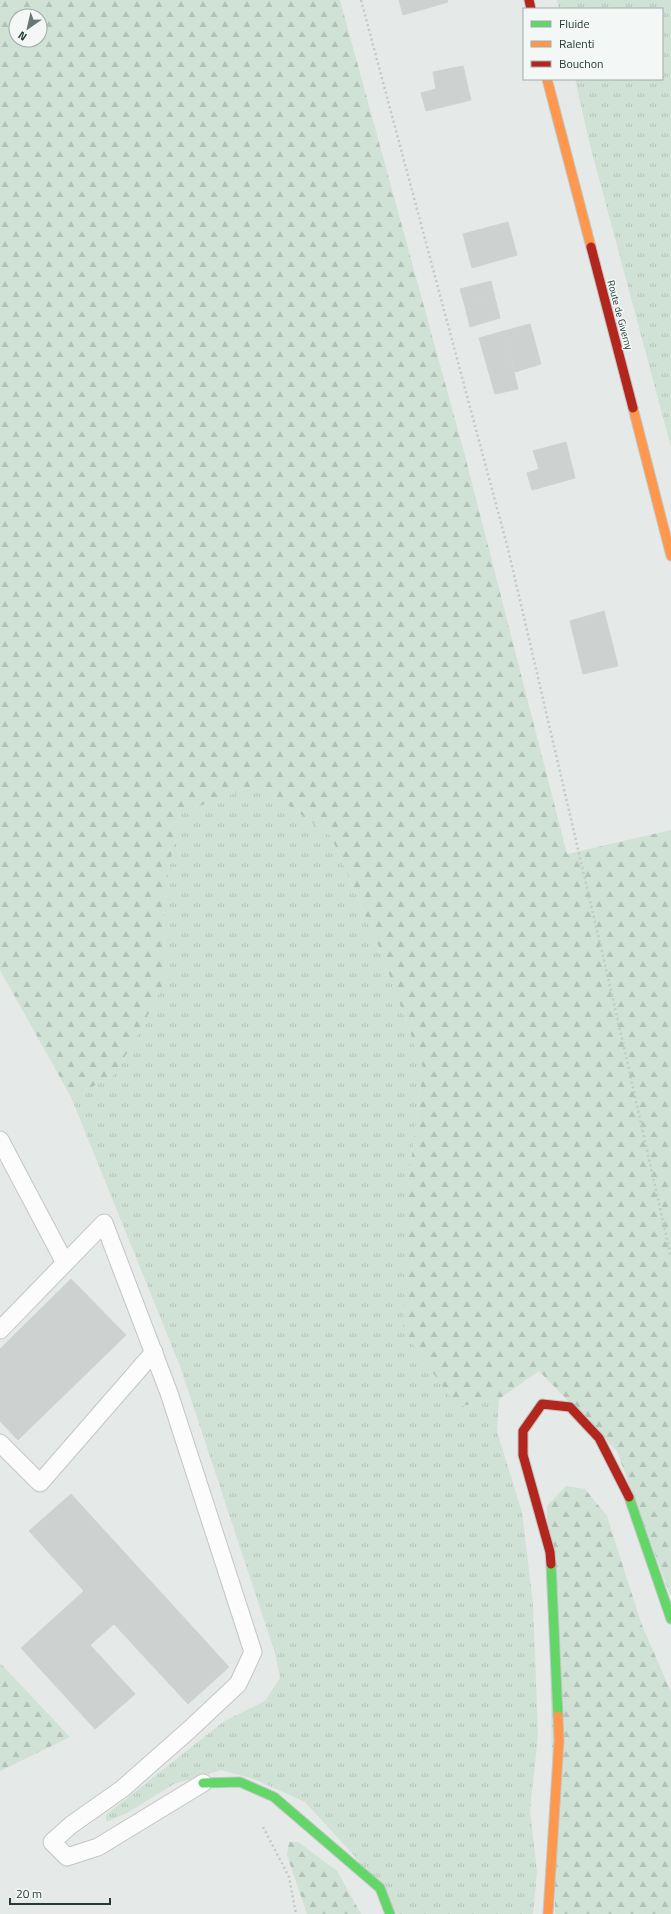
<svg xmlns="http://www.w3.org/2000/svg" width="671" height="1914" viewBox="0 0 671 1914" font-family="'Titillium Web',sans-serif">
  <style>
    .grass { fill: url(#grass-tufts) }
    .forest { fill: url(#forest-firs); fill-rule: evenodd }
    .building { fill: #cdd2d0; stroke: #ced2d0 }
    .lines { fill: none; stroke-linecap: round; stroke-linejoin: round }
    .lane-casing { stroke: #c2c6c4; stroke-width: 19 }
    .fast-casing { stroke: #c0c6c4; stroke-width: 11 }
    .slow-casing { stroke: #c0c6c4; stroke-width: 11 }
    .jam-casing { stroke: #c0c6c4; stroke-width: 11 }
    .path { stroke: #c2c9c7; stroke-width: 2.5; stroke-dasharray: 2 3; stroke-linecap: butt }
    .lane { stroke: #fbfcfb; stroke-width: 17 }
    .fast { stroke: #63d668; stroke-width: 9 }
    .slow { stroke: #ff974d; stroke-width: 9 }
    .jam { stroke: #b3261e; stroke-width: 9 }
    .labels { text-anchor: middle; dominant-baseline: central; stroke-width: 3; stroke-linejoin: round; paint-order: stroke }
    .street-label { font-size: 10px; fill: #243a37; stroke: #f3f8f6 }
  </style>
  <defs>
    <pattern id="grass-tufts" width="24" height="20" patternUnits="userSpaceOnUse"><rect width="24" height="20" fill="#d0e1d6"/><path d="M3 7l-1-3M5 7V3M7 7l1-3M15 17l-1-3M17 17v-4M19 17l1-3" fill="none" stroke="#b2c2b8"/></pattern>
    <pattern id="forest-firs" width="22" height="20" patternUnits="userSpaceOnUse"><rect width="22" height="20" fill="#d0e1d6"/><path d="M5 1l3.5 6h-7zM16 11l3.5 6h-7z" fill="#b2c2b8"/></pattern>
  </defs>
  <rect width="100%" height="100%" fill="#e5e9e7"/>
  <g class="grass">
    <polygon points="557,0 671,0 671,447 589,141 575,79 662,79 662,9 559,9"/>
    <polygon points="258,784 331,836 381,952 423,1068 407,1194 457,1407 499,1399 497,1432 522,1512 533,1604 538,1735 530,1810 537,1872 533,1914 397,1914 352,1853 305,1802 254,1779 221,1770 174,1784 127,1813 106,1822 106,1815 223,1722 265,1701 280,1678 275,1653 180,1366 71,1097 112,1077 166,979 163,904 179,814"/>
  </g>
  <g class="forest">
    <path d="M0,0H340L465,456L567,854L671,830V1597L617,1451L539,1371L499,1399L457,1407L403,1330L407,1194L423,1068L381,952L331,836L258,784L179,814L163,904L166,979L136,1039L112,1077L71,1097L0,970ZM16,16H40V40H16Z"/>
    <polygon points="566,1486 585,1489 607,1516 641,1623 671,1692 671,1914 555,1914 547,1506"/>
    <polygon points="0,1663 70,1737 0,1771"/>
    <polygon points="289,1842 298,1842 337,1871 361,1914 307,1914 287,1855"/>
  </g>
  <g class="building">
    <polygon points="399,0 447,0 448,2 403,15"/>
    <polygon points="463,66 471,100 426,111 421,93 436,89 433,72"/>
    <polygon points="508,222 517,255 472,268 463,234"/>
    <polygon points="491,281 495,298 465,306 460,289"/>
    <polygon points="495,298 500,318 470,327 465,306"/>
    <polygon points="530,324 541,364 515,372 504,331"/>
    <polygon points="504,331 518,389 495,394 479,338"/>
    <polygon points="566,442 575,478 532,490 527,473 539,469 533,451"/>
    <polygon points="604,611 618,666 583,674 570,621"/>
    <polygon points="71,1279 126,1335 18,1440 0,1421 0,1349"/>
    <polygon points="71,1494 229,1667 188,1704 114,1624 90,1645 135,1694 95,1729 21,1648 84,1591 29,1531"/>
  </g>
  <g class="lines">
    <g class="lane-casing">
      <g id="lane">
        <polyline points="0,1140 65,1263"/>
        <polyline points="0,1330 104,1223 169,1393 253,1652 238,1684 189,1730 122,1789 71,1825 52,1842 67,1857 98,1847 203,1783"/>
        <polyline points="0,1443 40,1483 154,1352"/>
      </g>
    </g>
    <g class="fast-casing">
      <g id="fast">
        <polyline points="629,1497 671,1619"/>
        <polyline points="551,1564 558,1716"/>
        <polyline points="203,1783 240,1782 274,1797 380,1888 390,1914"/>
      </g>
    </g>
    <g class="slow-casing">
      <g id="slow">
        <polyline points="547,79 591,247"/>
        <polyline points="633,408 671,556"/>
        <polyline points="548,1914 559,1741 558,1716"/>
      </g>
    </g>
    <g class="jam-casing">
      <g id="jam">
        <polyline points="529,0 531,9"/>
        <polyline points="591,247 633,408"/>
        <polyline points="551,1564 550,1552 523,1455 523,1431 542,1404 570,1407 599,1438 629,1497"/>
      </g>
    </g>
    <g class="path">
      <polyline points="361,0 508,549 616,1012 671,1257"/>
      <polyline points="263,1827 289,1877 296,1914"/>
    </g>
    <use href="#lane" class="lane"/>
    <use href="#fast" class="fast"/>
    <use href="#slow" class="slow"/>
    <use href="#jam" class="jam"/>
  </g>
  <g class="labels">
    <g class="street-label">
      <text transform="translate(620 315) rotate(75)">Route de Giverny</text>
    </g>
  </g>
  <rect x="523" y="8" width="140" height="72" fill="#f3f8f6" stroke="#a0acaa"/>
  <rect x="531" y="21" width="20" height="6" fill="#63d668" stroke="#a0acaa"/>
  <text x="559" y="28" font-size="12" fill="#243a37">Fluide</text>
  <rect x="531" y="41" width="20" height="6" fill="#ff974d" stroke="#a0acaa"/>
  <text x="559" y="48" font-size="12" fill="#243a37">Ralenti</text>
  <rect x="531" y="61" width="20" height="6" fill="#b3261e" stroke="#a0acaa"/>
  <text x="559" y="68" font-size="12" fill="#243a37">Bouchon</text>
  <g transform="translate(28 28) rotate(214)"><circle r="19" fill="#f3f8f6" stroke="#a0acaa"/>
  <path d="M0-3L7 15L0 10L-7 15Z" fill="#687775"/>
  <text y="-6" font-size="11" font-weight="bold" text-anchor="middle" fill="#243a37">N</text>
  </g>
  <path d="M10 1898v6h100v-6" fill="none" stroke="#243a37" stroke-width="2"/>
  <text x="16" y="1898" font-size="12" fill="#243a37" stroke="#f3f8f6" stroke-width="3" paint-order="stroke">20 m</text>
</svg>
